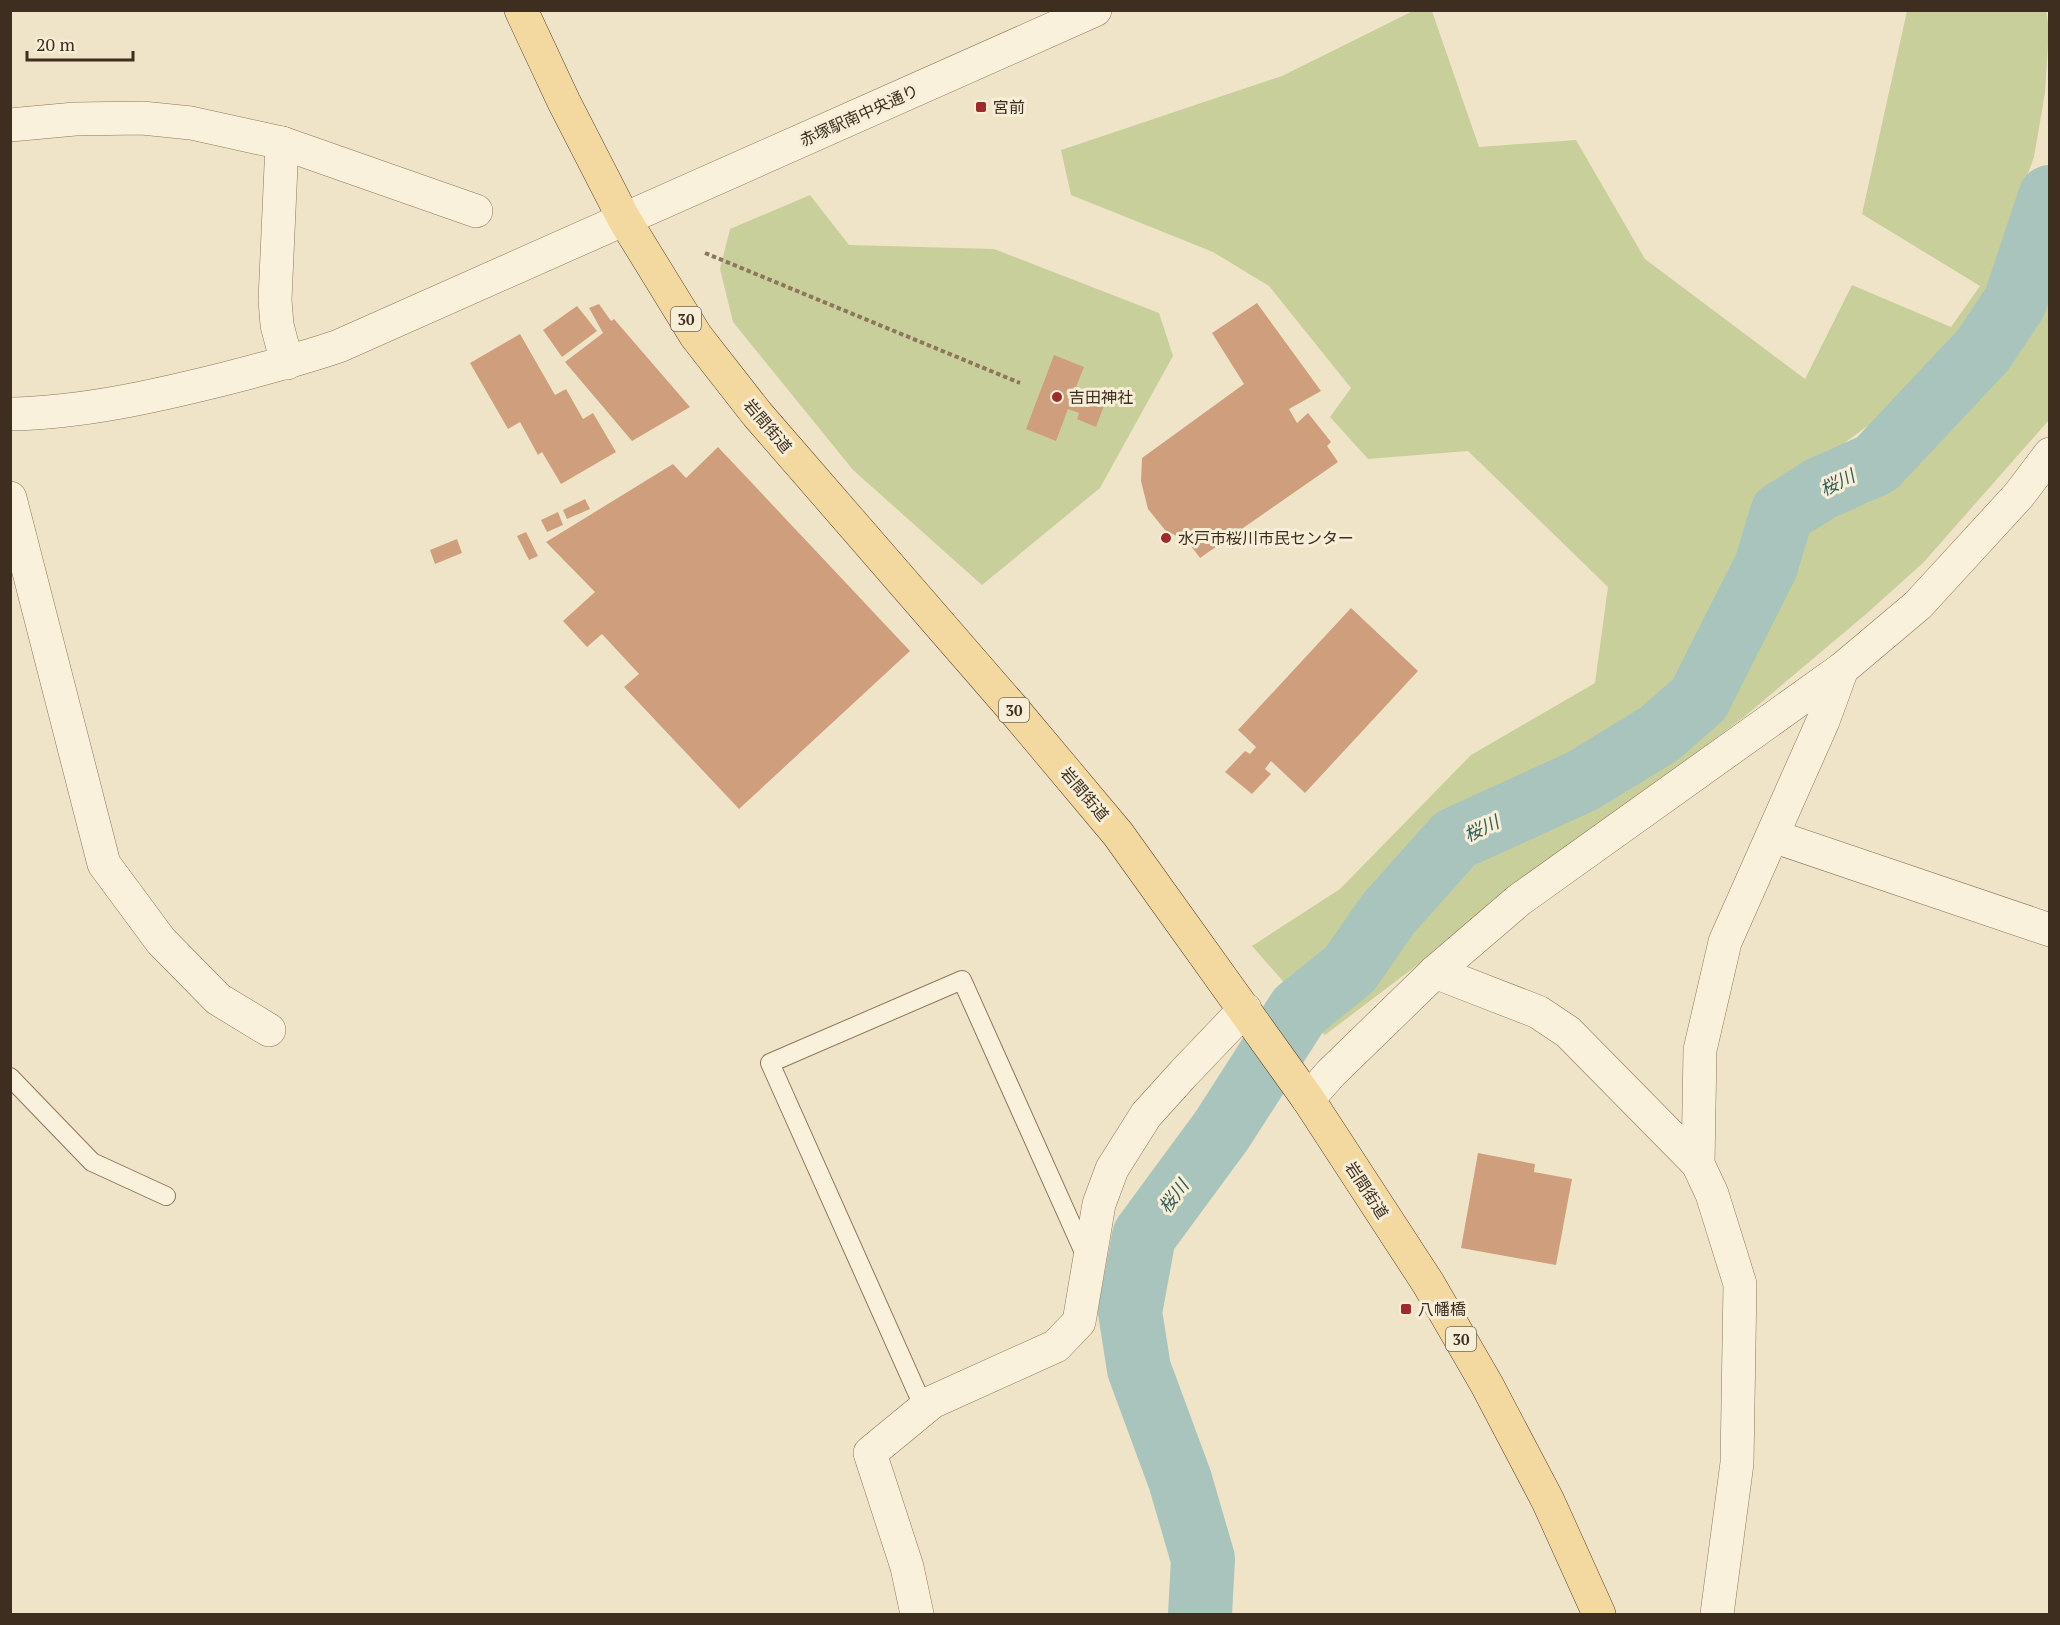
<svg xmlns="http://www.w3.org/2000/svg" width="2060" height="1625" viewBox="0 0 2060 1625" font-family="'PT Serif','Noto Sans JP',serif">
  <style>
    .green { fill: #c9cf9b }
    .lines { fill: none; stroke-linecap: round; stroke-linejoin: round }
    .river { stroke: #a9c4bc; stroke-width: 64 }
    .building { fill: #cf9f7d }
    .service-casing { stroke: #8d765c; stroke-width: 20 }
    .minor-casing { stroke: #8d765c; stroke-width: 34 }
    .tertiary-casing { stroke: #8d765c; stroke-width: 34 }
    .primary-casing { stroke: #5b4430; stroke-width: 34 }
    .path { stroke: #8d765c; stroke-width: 4; stroke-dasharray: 4.5 3; stroke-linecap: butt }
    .service { stroke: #faf1dc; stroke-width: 18 }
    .minor { stroke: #faf1dc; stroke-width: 33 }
    .tertiary { stroke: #faf1dc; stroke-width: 33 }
    .primary { stroke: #f3d9a0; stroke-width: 33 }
    .poi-dot { fill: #9e2a2b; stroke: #f7eed8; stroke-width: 2 }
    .labels { text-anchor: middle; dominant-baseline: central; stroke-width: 6; stroke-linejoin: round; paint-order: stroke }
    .shield { fill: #f7eed8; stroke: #756857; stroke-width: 1.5 }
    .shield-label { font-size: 15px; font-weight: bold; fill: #3d2e20 }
    .poi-label { font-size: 16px; fill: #3d2e20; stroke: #f7eed8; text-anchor: start }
    .street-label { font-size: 16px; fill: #3d2e20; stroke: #f7eed8 }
    .water-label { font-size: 18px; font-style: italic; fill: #2f5d5a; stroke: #f7eed8 }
  </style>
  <rect width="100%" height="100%" fill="#f0e4c8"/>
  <g class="green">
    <polygon points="1415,10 1432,11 1479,147 1576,140 1645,259 1805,379 1852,285 1951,327 1980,286 1862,214 1907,11 2046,11 2049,29 2045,93 2034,157 1988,285 1966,324 1944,352 1870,424 1827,456 1780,480 1751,516 1741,576 1679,682 1628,728 1582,757 1508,789 1454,816 1362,902 1334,952 1289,988 1252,946 1340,889 1471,755 1595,683 1608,587 1468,451 1368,459 1330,417 1351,388 1269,286 1213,252 1071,195 1061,150 1282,76"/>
    <polygon points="810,195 849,245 994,249 1159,313 1173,356 1100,488 982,585 853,470 733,322 720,269 730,229"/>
    <polygon points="2049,296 2049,420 1923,563 1865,615 1744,717 1325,1035 1315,1027 1395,945 1413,918 1431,896 1488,856 1629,780 1680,746 1707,715 1795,543 1823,521 1870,502 1903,476 2009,367"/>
  </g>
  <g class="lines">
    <polyline class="river" points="1200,1614 1203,1559 1180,1480 1139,1369 1130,1312 1144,1236 1222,1130 1299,1010 1350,969 1388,914 1455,839 1582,781 1659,734 1699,699 1766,566 1782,513 1820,489 1876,464 1983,350 2015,302 2050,197"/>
  </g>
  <g class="building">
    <polygon points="1257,303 1321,391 1289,409 1297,423 1308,413 1331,442 1327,446 1338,462 1200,558 1188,542 1165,530 1148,509 1141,481 1142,458 1244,384 1212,333"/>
    <polygon points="599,304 611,321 614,319 690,407 632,441 565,362 603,333 589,308"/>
    <polygon points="577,306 597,331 562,357 543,330"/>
    <polygon points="520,334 555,395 566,389 583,419 593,413 616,452 561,484 542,452 538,455 520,422 508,429 470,363"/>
    <polygon points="1054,355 1084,367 1073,395 1084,400 1088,390 1107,398 1096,427 1077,419 1079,413 1068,409 1056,441 1026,429"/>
    <polygon points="718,447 910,651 739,809 624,687 639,674 602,634 587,647 563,621 595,592 546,542 673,464 686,478"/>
    <polygon points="585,499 590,509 567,519 563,510"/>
    <polygon points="558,512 563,525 547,532 541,520"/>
    <polygon points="526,532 538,556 529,560 517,536"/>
    <polygon points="457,539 462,553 435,564 430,550"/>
    <polygon points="1351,608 1418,671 1305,793 1271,761 1265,769 1271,774 1252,794 1225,772 1245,751 1250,754 1256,747 1238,730"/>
    <polygon points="1478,1153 1535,1164 1534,1172 1572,1179 1556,1265 1461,1248"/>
  </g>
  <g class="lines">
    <g class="service-casing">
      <g id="service">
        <polyline points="10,1077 92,1162 166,1196"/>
        <polyline points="924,1408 770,1063 962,980 1087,1259"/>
      </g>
    </g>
    <g class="minor-casing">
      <g id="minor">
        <polyline points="10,125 75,119 142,118 191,123 282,143 476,211"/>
        <polyline points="282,143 275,300 277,325 287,363"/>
        <polyline points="10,498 104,864 161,941 218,999 269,1030"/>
        <polyline points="1773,836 2050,930"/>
        <polyline points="1435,972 1538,1012 1568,1032 1698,1164"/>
        <polyline points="1308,1099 1331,1073 1435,972 1519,900 1842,669 1918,605 2019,495 2050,454"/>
        <polyline points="917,1614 907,1567 870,1453 932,1402 1056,1346 1079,1322 1099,1204 1112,1169 1146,1115 1184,1073 1245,1009"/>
        <polyline points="1717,1614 1737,1463 1740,1284 1712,1194 1698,1164 1700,1050 1725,942 1823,721 1842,669"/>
      </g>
    </g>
    <g class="tertiary-casing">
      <path id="tertiary" d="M10,414C81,413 156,396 224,379C263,369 301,359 339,346L1095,10"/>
    </g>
    <g class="primary-casing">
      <polyline id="primary" points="521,10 564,102 624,219 696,336 757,414 1014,710 1118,834 1308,1099 1428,1283 1487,1385 1548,1501 1599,1614"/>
    </g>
    <polyline class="path" points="705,253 1020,383"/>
    <use href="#service" class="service"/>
    <use href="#minor" class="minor"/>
    <use href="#tertiary" class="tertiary"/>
    <use href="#primary" class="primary"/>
  </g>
  <g class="poi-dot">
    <rect x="975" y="101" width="12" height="12" rx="3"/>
    <circle cx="1057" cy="397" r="6"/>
    <circle cx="1166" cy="538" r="6"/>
    <rect x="1400" y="1303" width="12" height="12" rx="3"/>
  </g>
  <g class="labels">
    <g class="shield">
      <rect x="671" y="307" width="30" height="24" rx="4.5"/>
      <rect x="999" y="698" width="30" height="24" rx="4.5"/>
      <rect x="1446" y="1327" width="30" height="24" rx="4.5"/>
    </g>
    <g class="shield-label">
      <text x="686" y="319">30</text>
      <text x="1014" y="710">30</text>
      <text x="1461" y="1339">30</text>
    </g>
    <g class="poi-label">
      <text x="993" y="107">宮前</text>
      <text x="1069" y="397">吉田神社</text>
      <text x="1178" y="538">水戸市桜川市民センター</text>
      <text x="1418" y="1309">八幡橋</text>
    </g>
    <g class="street-label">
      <text transform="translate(859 115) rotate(-24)">赤塚駅南中央通り</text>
      <text transform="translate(768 426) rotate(50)">岩間街道</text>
      <text transform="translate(1085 794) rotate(50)">岩間街道</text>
      <text transform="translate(1367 1190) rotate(57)">岩間街道</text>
    </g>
    <g class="water-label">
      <text transform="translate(1837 482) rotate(-26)">桜川</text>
      <text transform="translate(1481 828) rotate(-25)">桜川</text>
      <text transform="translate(1173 1196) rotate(-53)">桜川</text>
    </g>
  </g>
  <rect width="2060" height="1625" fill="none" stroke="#3d2e20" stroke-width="24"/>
  <path d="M27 51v9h106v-9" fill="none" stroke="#3d2e20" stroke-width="3"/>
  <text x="36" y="51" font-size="18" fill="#3d2e20" stroke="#f7eed8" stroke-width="4.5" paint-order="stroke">20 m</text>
</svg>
